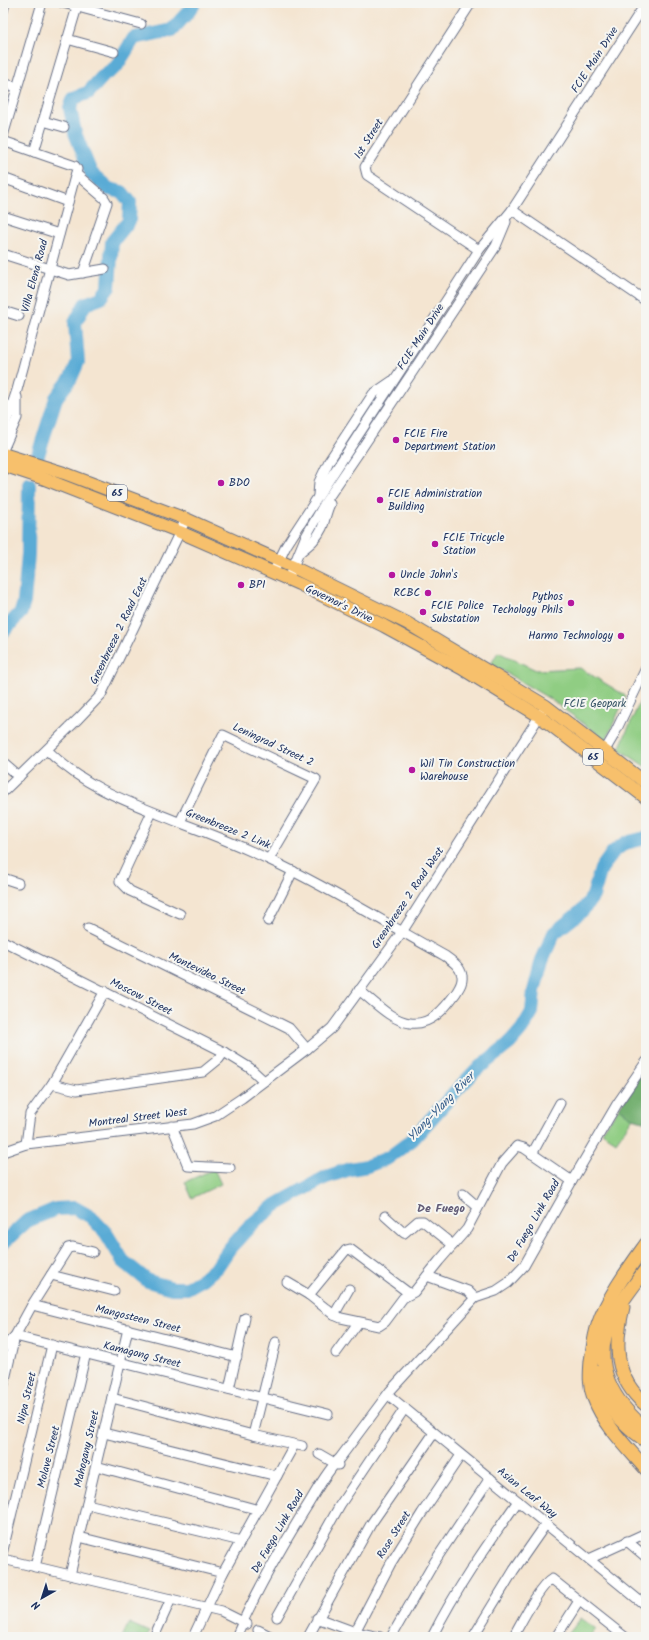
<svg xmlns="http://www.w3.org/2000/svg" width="649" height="1640" viewBox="0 0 649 1640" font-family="Kalam,sans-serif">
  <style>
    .green { fill: #90cd83; stroke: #567e70 }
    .forest { fill: #74b071; stroke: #487068 }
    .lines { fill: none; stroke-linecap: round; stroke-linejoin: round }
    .river { stroke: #5aabd5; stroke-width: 14 }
    .minor-casing { stroke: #676f86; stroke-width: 11 }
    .major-casing { stroke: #676f86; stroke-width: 14 }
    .highway-casing { stroke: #676f86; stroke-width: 15 }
    .minor { stroke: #fff; stroke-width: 9 }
    .major { stroke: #f7c06c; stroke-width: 12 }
    .highway { stroke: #f7c06c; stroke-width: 13 }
    .poi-dot { fill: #b5179e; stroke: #f6f6f2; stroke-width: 1.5 }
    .labels { text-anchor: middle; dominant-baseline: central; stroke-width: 4; stroke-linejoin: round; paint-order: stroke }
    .shield { fill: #f6f6f2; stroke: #5d6b8a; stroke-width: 1 }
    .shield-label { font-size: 10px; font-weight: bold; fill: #1b2f5e }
    .street-label { font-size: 11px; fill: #1b2f5e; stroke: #f6f6f2 }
    .poi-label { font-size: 11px; fill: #1b2f5e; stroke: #f6f6f2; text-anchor: start }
    .park-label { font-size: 11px; fill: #385667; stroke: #f6f6f2 }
    .water-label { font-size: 12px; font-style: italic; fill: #315a88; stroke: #f6f6f2 }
    .neighbourhood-label { font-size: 12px; font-weight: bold; fill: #625c77; stroke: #f6f6f2 }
  </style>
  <rect width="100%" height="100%" fill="#f6f6f2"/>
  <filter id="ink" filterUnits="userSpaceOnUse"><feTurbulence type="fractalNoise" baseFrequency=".025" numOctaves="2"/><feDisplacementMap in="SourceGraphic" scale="8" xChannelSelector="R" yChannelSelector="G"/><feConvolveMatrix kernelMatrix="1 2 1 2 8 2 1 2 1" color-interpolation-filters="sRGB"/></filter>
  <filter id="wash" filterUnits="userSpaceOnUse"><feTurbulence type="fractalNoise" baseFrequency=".012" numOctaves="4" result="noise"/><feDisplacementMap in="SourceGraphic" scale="16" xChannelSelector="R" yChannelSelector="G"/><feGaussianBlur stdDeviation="0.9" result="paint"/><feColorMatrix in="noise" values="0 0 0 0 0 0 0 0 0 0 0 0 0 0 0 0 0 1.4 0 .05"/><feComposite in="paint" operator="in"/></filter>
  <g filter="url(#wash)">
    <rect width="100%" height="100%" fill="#f4e5d1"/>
    <g class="green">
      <polygon points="498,652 536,670 580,668 626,696 606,740 550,699 491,664"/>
      <polygon points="641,699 646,702 646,767 619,749"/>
      <polygon points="619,1108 633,1118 616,1142 602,1132"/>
      <polygon points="214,1169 221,1184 192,1198 185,1182"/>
      <polygon points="581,1618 596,1629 590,1637 566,1637"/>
      <polygon points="129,1623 149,1632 147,1637 122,1637"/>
    </g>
    <polygon class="forest" points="646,1067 646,1122 633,1118 619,1108"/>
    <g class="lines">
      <g class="river">
        <polyline points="38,455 56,398 71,378 78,362 75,323 85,304 101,298 109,287 112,242 129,221 130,202 122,192 109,189 91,173 75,133 70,108 74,98 88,93 104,75 116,67 134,38 172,30 189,11 194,3"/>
        <polyline points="3,632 21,612 24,602 28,554 29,485"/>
        <polyline points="3,1243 27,1221 56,1209 75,1208 91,1217 106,1233 123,1261 148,1281 172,1288 187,1288 203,1279 217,1267 229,1249 251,1225 274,1206 326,1177 350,1169 367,1166 388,1158 412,1140 454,1093 476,1070 510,1043 522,1029 532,1012 534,991 542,960 554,933 583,910 593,896 601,869 613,852 625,843 646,838"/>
      </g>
    </g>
  </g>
  <g filter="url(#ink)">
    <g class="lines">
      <g class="minor-casing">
        <g id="minor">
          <polyline points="63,3 141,24"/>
          <polyline points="471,3 365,167 367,175 479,250"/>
          <polyline points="3,11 5,3"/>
          <polyline points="67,39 114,52"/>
          <polyline points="3,83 17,87"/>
          <polyline points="43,121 64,127"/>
          <polyline points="3,136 42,3"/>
          <polyline points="3,141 75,166 77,169 17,390 3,431"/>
          <polyline points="34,152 77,7"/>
          <polyline points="76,174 104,198 107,203 83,273"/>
          <polyline points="3,178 68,202"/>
          <polyline points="512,210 646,301"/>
          <polyline points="3,216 59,234"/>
          <polyline points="3,254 69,275 105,269"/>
          <polyline points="3,311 19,316"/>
          <polyline points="3,450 17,418 17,397"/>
          <polyline points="318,495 319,482 329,461 373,394 392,381"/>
          <path d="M300,552C309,545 317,539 322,528C325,521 326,512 330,504"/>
          <polyline points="273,573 286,546 295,532 457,284 479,250 512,210 646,3"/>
          <polyline points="288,579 305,538 326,501 360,451 496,246 506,222"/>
          <path d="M47,750C85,788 131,803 181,823C211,834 241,846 270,860C330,888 387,924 445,956C452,961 461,967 462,976C463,983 459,988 456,993C445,1008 431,1026 410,1023C392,1021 373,1001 359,990"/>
          <polyline points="604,752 614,735 646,668"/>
          <polyline points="3,763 19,777"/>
          <polyline points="3,792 78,719 101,695 186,519"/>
          <polyline points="152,812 120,881 130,891 180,914"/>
          <polyline points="180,822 223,735 316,779 269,859"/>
          <polyline points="3,878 18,883"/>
          <polyline points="268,921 293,871"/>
          <polyline points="88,928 289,1028 307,1049"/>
          <polyline points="3,941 224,1052 250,1068 264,1081"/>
          <polyline points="52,1084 77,1090 203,1072 219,1059 224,1052"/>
          <polyline points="172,1126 188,1166 230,1168"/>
          <polyline points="26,1144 30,1114 52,1084 105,991"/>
          <polyline points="3,1152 26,1144 193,1124 215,1116 242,1098 307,1049 332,1028 402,932 542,712"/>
          <polyline points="532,1154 560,1103"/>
          <polyline points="463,1194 478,1207"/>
          <polyline points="385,1216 404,1233 418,1221 423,1221 453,1245"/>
          <polyline points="51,1275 114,1291"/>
          <polyline points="427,1276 468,1291 475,1298"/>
          <polyline points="287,1282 309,1295"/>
          <polyline points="410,1294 350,1249 346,1250 309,1295 334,1315 341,1318 379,1326 385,1322 403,1298 414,1292 439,1261 467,1229 502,1163 517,1146 524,1148 572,1181"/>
          <polyline points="32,1305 237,1357"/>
          <polyline points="334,1315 349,1289"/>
          <polyline points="3,1348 15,1336 32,1305 68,1248 73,1247 93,1252"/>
          <polyline points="336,1353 358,1323"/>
          <polyline points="3,1388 15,1336 328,1414"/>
          <polyline points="229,1389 245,1318"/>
          <polyline points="112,1398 253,1435 302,1446"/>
          <polyline points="392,1398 646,1606"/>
          <polyline points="104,1433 277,1476"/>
          <polyline points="253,1435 276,1342"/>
          <polyline points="319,1454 338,1465"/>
          <polyline points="96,1466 259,1510"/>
          <polyline points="87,1504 241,1541"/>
          <polyline points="79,1537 223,1573"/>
          <polyline points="627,1541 646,1557"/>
          <polyline points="3,1550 52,1345"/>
          <polyline points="3,1559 221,1611 247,1624"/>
          <polyline points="589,1559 646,1533"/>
          <polyline points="35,1567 86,1353"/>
          <polyline points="70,1575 128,1329"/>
          <polyline points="277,1617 340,1505 405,1408"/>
          <polyline points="317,1618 355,1632 380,1637"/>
          <polyline points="258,1630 272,1637"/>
          <polyline points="355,1632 391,1563 422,1513 461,1455"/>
          <polyline points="154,1637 171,1599"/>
          <polyline points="193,1637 223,1573 294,1445"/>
          <path d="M236,1637C256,1591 282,1546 309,1503C318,1488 327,1471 340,1458L390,1391L475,1298L496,1291L508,1283L524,1266L572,1181L617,1104L646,1062"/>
          <polyline points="308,1637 371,1524 434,1433"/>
          <polyline points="391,1637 435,1561 490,1478"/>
          <path d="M432,1637C456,1589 487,1545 518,1501"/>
          <polyline points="473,1637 514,1570 546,1524"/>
          <path d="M513,1637C521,1623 539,1586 552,1579L625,1637"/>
          <polyline points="556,1637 579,1601"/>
        </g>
      </g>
      <g class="major-casing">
        <g id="major">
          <polyline points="3,454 64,473 186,519 293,567 407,623 546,706 646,783"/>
          <polyline points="3,465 42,478 180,532 299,584 384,626 461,668 539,716 646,798"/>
        </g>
      </g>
      <g class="highway-casing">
        <g id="highway">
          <path d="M646,1244C629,1268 607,1298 598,1325C594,1337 593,1349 591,1361C590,1374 589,1385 594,1398C604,1425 627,1447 646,1469"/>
          <path d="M646,1269C634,1286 619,1303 610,1322C591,1365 613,1402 646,1429"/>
          <path d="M623,1307C614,1345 614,1378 646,1405"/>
          <path d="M595,1372C602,1401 622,1424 646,1441"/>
        </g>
      </g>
      <use href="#minor" class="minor"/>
      <use href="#major" class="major"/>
      <use href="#highway" class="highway"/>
    </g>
  </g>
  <g class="poi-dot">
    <circle cx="396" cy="440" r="4"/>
    <circle cx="221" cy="483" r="4"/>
    <circle cx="380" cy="500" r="4"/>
    <circle cx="435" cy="544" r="4"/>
    <circle cx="392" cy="575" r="4"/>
    <circle cx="241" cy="585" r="4"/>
    <circle cx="428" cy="593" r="4"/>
    <circle cx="571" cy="603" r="4"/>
    <circle cx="423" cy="612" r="4"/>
    <circle cx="621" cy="636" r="4"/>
    <circle cx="412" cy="770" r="4"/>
  </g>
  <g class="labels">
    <g class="shield">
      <rect x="107" y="485" width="20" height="16" rx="3"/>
      <rect x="583" y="749" width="20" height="16" rx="3"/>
    </g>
    <g class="shield-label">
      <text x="117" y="493">65</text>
      <text x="593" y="757">65</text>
    </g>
    <g class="street-label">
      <text transform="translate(595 60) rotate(-57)">FCIE Main Drive</text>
      <text transform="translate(369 139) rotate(-58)">1st Street</text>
      <text transform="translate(35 276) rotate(-75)">Villa Elena Road</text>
      <text transform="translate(421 337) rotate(-57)">FCIE Main Drive</text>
      <text transform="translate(339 604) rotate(26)">Governor's Drive</text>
      <text transform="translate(119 631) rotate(-64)">Greenbreeze 2 Road East</text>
      <text transform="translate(273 745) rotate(25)">Leningrad Street 2</text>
      <text transform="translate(228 829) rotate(22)">Greenbreeze 2 Link</text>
      <text transform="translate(408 898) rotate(-56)">Greenbreeze 2 Road West</text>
      <text transform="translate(207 974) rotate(26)">Montevideo Street</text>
      <text transform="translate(141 997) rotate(27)">Moscow Street</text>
      <text transform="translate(138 1118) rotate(-7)">Montreal Street West</text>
      <text transform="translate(534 1221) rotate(-60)">De Fuego Link Road</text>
      <text transform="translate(138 1319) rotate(14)">Mangosteen Street</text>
      <text transform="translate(142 1355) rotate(14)">Kamagong Street</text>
      <text transform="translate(27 1398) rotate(-77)">Nipa Street</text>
      <text transform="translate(87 1449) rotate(-77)">Mahogany Street</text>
      <text transform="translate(49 1457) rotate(-76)">Molave Street</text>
      <text transform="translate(527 1493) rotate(39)">Asian Leaf Way</text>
      <text transform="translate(278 1532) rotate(-60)">De Fuego Link Road</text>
      <text transform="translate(394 1535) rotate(-58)">Rose Street</text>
    </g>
    <g class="poi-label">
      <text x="404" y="434">FCIE Fire<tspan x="404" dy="13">Department Station</tspan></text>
      <text x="229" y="483">BDO</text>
      <text x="388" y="494">FCIE Administration<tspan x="388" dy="13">Building</tspan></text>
      <text x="443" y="538">FCIE Tricycle<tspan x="443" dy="13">Station</tspan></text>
      <text x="400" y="575">Uncle John's</text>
      <text x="249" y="585">BPI</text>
      <text x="420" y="593" text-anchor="end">RCBC</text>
      <text x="563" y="597" text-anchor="end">Pythos<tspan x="563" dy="13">Techology Phils</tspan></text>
      <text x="431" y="606">FCIE Police<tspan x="431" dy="13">Substation</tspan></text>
      <text x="613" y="636" text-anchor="end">Harmo Technology</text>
      <text x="420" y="764">Wil Tin Construction<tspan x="420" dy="13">Warehouse</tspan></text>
    </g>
    <g class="park-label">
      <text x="595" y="704">FCIE Geopark</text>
    </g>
    <g class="water-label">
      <text transform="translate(441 1107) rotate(-46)">Ylang-Ylang River</text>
    </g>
    <g class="neighbourhood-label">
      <text x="441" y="1208">De Fuego</text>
    </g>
  </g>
  <rect width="649" height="1640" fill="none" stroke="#f6f6f2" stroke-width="16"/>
  <g transform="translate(42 1598) rotate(219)" stroke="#f6f6f2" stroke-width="3" paint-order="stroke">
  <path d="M0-3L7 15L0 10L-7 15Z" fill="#1b2f5e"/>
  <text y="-6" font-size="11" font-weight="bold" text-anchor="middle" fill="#1b2f5e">N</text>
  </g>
</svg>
